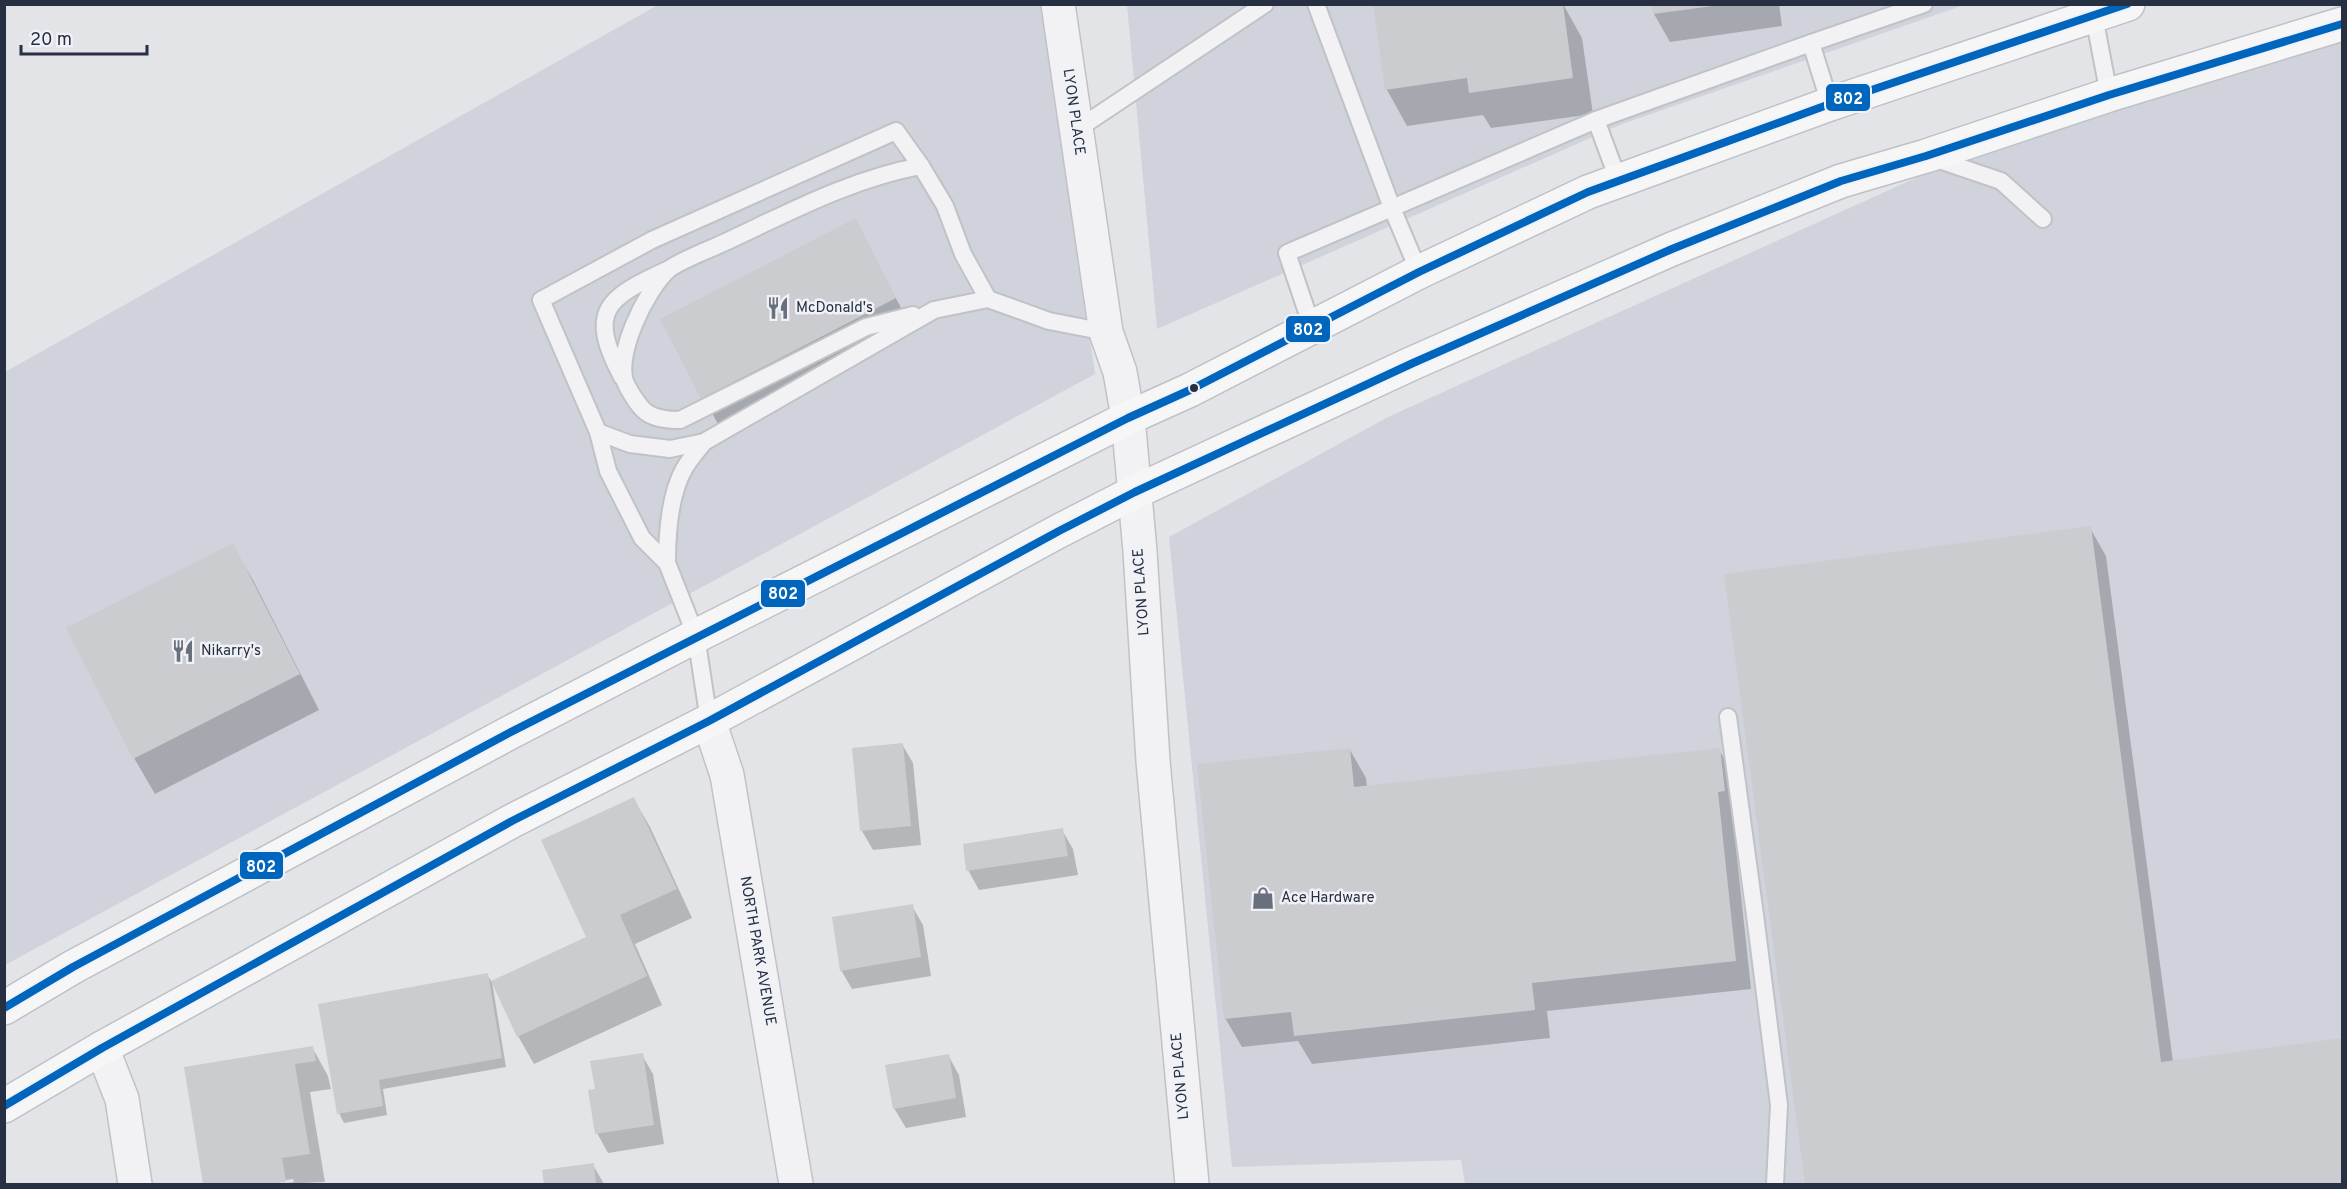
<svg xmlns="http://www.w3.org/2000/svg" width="2347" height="1189" viewBox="0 0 2347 1189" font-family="Overpass,sans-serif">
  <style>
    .built { fill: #d0d3db }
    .shadow { fill: #0003 }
    .building { fill: #cbccd0 }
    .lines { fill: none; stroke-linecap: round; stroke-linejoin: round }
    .lane-casing { stroke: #c0c2c6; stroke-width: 20 }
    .street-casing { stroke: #c0c2c6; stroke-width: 36 }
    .primary-casing { stroke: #bec1c6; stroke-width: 36 }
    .lane { stroke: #f2f2f4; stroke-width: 16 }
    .street { stroke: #f2f2f4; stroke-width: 33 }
    .primary { stroke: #f6f6f7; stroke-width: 33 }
    .bus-1-casing { stroke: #f0f2f7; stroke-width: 12 }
    .bus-1 { stroke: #0065bd; stroke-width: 8 }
    .bus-dot { fill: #273043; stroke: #f0f2f7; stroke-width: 2 }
    .labels { text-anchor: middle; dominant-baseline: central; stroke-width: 5; stroke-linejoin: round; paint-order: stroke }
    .street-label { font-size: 15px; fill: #273043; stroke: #f0f2f7 }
    .poi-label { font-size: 15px; fill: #273043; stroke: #f0f2f7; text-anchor: start }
    .line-badge { stroke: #f0f2f7; stroke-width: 2 }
    .badge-label { font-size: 16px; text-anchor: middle; font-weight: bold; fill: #fff }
  </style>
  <rect width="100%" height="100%" fill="#e2e4e8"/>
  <g class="built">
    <polygon points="658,5 1043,5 1095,374 5,965 5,372"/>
    <polygon points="1127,5 1964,5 1622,124 1157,329"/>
    <polygon points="2342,39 2342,1184 1465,1184 1461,1160 1232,1167 1169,537 1388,417 1942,166"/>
  </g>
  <g class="shadow">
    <polygon points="1374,4 1563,4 1582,38 1593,114 1491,128 1483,115 1407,126 1387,90"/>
    <polygon points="1653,4 1779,4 1782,26 1670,42 1654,14"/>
    <polygon points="855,220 911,327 719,426 662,320"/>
    <polygon points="2090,528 2106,556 2173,1062 2342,1039 2342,1184 1806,1184 1726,575"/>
    <polygon points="232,545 253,580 319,710 155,794 134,758 68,629"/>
    <polygon points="902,744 913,763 921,845 873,850 862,831"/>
    <polygon points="1350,750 1366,778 1367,787 1719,750 1736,778 1740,819 1733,820 1751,989 1547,1011 1550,1038 1312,1064 1298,1041 1242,1047 1225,1018"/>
    <polygon points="633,798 650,827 692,918 635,944 662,1005 534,1064 518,1036 588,938"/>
    <polygon points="1062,830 1073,849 1078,875 979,890 968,870"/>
    <polygon points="912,906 923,925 931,976 852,989 841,970"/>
    <polygon points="487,975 492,982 506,1067 383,1089 387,1115 344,1123 339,1113"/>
    <polygon points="312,1047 328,1076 331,1089 310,1092 325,1182 278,1184 294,1182 293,1179 259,1184 204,1184 185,1068"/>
    <polygon points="642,1055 653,1074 664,1144 608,1153 597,1133 597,1090"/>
    <polygon points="948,1055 959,1075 966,1117 906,1128 894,1108"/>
    <polygon points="593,1165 604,1184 545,1184 544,1171"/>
  </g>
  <g class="building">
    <polygon points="1373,4 1563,4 1573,78 1469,93 1467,78 1385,90"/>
    <polygon points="1651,4 1713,4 1713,6 1653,14"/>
    <polygon points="856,218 896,298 701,399 660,319"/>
    <polygon points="2091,526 2161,1062 2342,1038 2342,1184 1805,1184 1724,574"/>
    <polygon points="233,543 300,674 133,759 66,628"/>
    <polygon points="903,743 911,826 860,831 852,748"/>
    <polygon points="1350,748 1354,787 1720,748 1725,791 1718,792 1736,961 1532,983 1535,1010 1294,1036 1291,1012 1224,1019 1197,764"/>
    <polygon points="634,797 677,889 620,915 647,976 517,1037 491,981 586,937 541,840"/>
    <polygon points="1063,828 1068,856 966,871 963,844"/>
    <polygon points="913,904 921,957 840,971 832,917"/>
    <polygon points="488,973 502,1058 379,1080 383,1106 337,1114 318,1004"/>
    <polygon points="313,1046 316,1061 295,1064 310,1154 282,1158 286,1182 269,1184 203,1184 184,1067"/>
    <polygon points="643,1053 654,1125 595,1134 588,1090 595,1089 590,1061"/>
    <polygon points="949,1054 956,1098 893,1109 885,1065"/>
    <polygon points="594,1163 596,1184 544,1184 542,1170"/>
  </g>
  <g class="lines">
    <g class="lane-casing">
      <g id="lane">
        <polyline points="2093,11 2109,95"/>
        <polyline points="1830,104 1811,43 1924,4"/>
        <polyline points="1076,130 1265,4"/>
        <polyline points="1933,158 2001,181 2043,219"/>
        <polyline points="1619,182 1596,120 1811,43"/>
        <polyline points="1419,272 1392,208 1596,120"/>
        <polyline points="988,299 1049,321 1106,332"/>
        <path d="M913,315L866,327L680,420C649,420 642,413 627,386C612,359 646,290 668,270C677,262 708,250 721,244C786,214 850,179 921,166"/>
        <polyline points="1312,327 1287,253 1392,208 1316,4"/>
        <path d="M622,377C587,311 606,298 667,270"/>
        <polyline points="598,432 630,444 670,449 704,442 934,310 988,299 963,254 945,206 921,166 896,131 652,240 541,300 598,432 608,471 642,538 667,563 696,636 709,721"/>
        <path d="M667,563C667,535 670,494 684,469C689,460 697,451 704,442"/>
        <polyline points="1728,717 1755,915 1779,1105 1775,1184"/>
      </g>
    </g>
    <g class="street-casing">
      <g id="street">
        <polyline points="1058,4 1106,332 1120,372 1128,418 1140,551 1153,761 1192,1184"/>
        <polyline points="709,721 727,775 796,1184"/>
        <polyline points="102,1048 122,1099 135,1184"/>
      </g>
    </g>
    <g class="primary-casing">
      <g id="primary">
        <polyline points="4,1008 73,967 509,733 696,636 1128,418 1190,390 1419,272 1588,192 1830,104 2128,4"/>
        <polyline points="4,1106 102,1048 512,821 709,721 1059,531 1135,492 1413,363 1672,249 1841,181 1926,156 2109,95 2342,24"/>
      </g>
    </g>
    <use href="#lane" class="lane"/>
    <use href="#street" class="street"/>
    <use href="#primary" class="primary"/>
    <g class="bus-1-casing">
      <g id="bus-1">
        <polyline points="4,1008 73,967 509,733 1128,418 1190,390 1419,272 1588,192 1830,104 2127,4"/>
        <polyline points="4,1106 102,1048 512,821 709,721 1059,531 1135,492 1413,363 1672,249 1841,181 1926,156 2109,95 2342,24"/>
      </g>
    </g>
    <use href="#bus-1" class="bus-1"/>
  </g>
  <defs>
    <g id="restaurant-bare" transform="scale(1.8)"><path d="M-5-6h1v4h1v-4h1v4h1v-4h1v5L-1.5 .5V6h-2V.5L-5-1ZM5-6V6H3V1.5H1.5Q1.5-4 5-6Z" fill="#686f7d" stroke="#f0f2f7" stroke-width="2.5" paint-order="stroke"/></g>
    <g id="shop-bare" transform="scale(1.8)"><path d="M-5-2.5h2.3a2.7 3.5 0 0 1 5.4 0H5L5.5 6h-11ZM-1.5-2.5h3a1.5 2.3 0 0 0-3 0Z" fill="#686f7d" stroke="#f0f2f7" stroke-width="2.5" paint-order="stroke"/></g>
  </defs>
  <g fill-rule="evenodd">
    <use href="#restaurant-bare" x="778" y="308"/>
    <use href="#restaurant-bare" x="183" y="651"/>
    <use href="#shop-bare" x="1263" y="898"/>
  </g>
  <circle class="bus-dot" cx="1194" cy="388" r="5"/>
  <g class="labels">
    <g class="street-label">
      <text transform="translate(1073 112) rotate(82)">LYON PLACE</text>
      <text transform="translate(1142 592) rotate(-94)">LYON PLACE</text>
      <text transform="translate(757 951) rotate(80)">NORTH PARK AVENUE</text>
      <text transform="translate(1181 1076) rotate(-95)">LYON PLACE</text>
    </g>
    <g class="poi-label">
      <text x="796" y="308">McDonald's</text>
      <text x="201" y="651">Nikarry's</text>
      <text x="1281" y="898">Ace Hardware</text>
    </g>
  </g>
  <g class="line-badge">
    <rect x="1825" y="83" width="46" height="29" rx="6" fill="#0065bd"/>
    <rect x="1285" y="315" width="46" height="28" rx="6" fill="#0065bd"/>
    <rect x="760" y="579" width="46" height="29" rx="6" fill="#0065bd"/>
    <rect x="239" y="851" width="45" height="29" rx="6" fill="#0065bd"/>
  </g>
  <g class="badge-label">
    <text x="1848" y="104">802</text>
    <text x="1308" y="335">802</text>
    <text x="783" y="599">802</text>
    <text x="261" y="872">802</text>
  </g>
  <rect width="2347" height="1189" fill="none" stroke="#273043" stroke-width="12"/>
  <path d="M21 45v9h126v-9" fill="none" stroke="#273043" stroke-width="3"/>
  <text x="30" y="45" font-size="18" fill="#273043" stroke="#f0f2f7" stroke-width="4.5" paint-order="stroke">20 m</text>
</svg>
